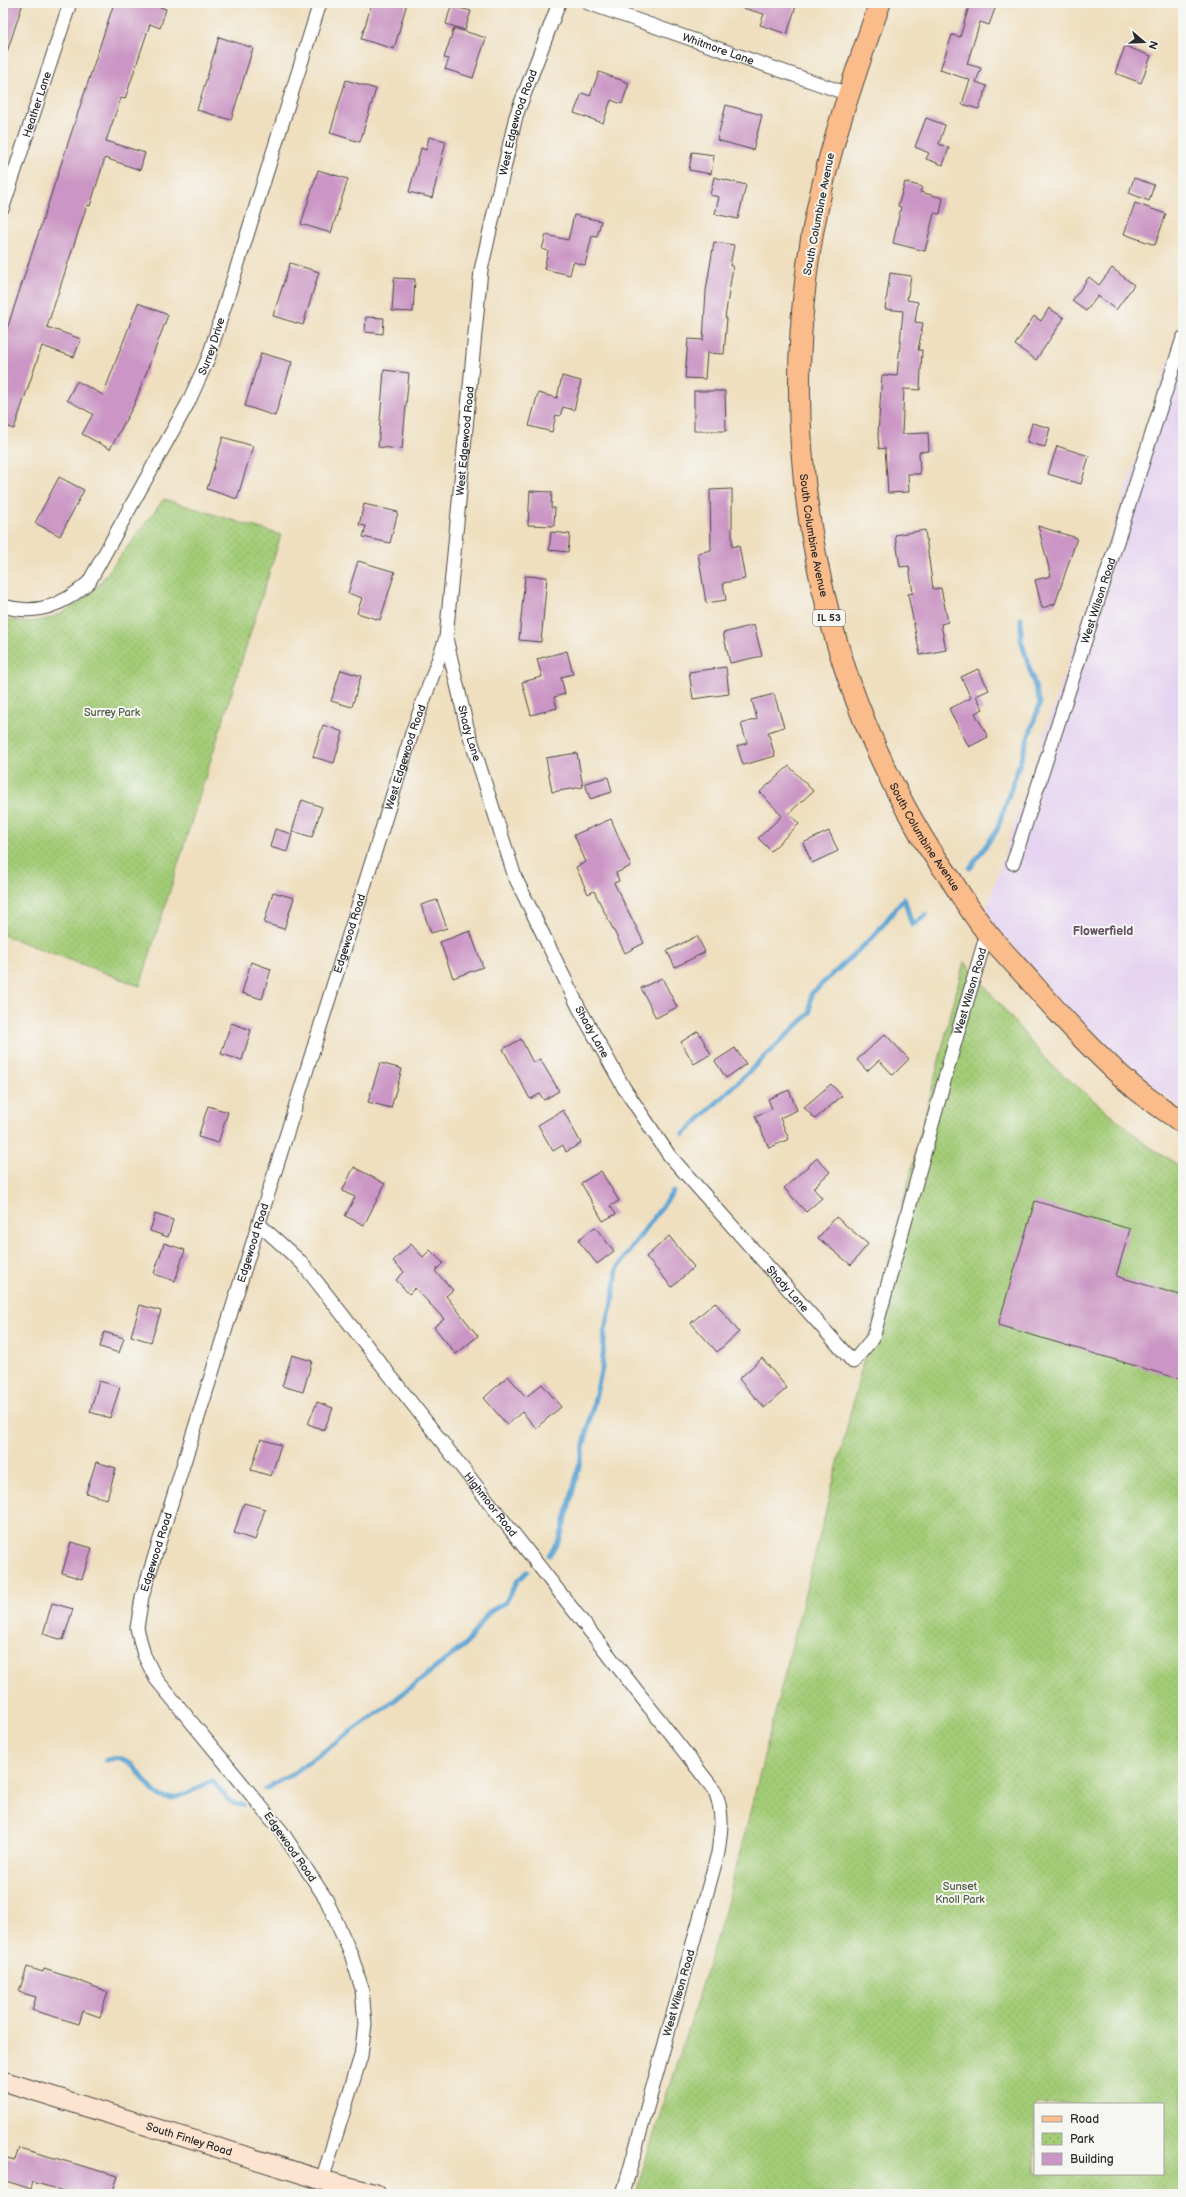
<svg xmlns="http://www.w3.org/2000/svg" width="1186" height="2197" viewBox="0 0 1186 2197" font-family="'Balsamiq Sans',sans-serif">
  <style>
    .built { fill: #e5d3f1 }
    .park { fill: url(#park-dots); stroke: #677c51; fill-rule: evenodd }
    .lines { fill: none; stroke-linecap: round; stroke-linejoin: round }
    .stream { stroke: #5ca4d3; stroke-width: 5 }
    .building { fill: #cb96c5 }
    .minor-casing { stroke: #484641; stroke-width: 15 }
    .secondary-casing { stroke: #484641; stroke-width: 21 }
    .primary-casing { stroke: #484641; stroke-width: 23 }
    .minor { stroke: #fff; stroke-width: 13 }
    .secondary { stroke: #fde4d0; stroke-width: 19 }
    .primary { stroke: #f9bc8a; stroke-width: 21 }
    .labels { text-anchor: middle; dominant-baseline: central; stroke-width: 4; stroke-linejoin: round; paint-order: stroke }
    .shield { fill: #f6f6f2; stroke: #686867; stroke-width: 1 }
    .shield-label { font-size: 10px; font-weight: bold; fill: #2b2b2b }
    .street-label { font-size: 11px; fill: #2b2b2b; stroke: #f6f6f2 }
    .park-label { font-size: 11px; fill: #4f5b42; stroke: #f6f6f2 }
    .neighbourhood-label { font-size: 12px; font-weight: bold; fill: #635061; stroke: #f6f6f2 }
  </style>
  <defs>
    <pattern id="park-dots" width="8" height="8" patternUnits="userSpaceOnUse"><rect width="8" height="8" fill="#a3cc77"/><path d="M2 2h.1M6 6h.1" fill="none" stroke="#8caf67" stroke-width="1.8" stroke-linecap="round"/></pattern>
  </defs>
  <rect width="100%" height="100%" fill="#f6f6f2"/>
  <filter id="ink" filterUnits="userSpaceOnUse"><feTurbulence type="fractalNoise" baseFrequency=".025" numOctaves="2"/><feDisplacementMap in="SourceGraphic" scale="8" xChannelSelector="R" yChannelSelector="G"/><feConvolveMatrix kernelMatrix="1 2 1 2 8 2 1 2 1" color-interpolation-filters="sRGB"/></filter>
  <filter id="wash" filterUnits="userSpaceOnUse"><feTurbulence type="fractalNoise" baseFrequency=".012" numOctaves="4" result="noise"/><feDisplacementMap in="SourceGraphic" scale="16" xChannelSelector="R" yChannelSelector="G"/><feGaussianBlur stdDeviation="0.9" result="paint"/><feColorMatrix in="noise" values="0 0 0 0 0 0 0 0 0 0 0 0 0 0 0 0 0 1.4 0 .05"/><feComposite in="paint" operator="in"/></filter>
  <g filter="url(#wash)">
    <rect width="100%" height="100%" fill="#efdfbf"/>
    <polygon class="built" points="1183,319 1183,1109 1142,1078 1067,1009 985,913"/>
    <g class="park">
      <path d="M164,499L281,535L140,986L3,935V619C10,620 17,621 25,622C53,622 76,607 96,588Z"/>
      <path d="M964,961L1047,1061L1147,1145L1183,1168V2194H635L727,1904ZM1035,2104H1163V2174H1035Z"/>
    </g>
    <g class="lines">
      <g class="stream">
        <polyline points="970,868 997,830 1040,703 1021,640 1021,618"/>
        <polyline points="684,1134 810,1013 811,994 874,936 904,898 912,925 926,915"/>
        <polyline points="549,1555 560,1539 576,1479 602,1368 605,1330 613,1299 617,1270 629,1251 673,1192"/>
        <path d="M106,1760C110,1759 118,1758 122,1759C142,1765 149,1800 170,1798C181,1798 201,1786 212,1781C224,1791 228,1806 243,1805"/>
        <polyline points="265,1789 295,1772 392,1702 466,1644 489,1612 505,1603 518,1580 527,1572"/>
      </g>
    </g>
    <g id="blocks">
      <g class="building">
        <polygon points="3,3 23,3 6,55 3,54"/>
        <polygon points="114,3 147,3 166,9 160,28 150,24 125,99 121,98 106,141 145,153 140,170 105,158 90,206 87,205 47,327 81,339 74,357 42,346 14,429 3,425 3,341"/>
        <polygon points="372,3 407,3 394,49 361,39"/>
        <polygon points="740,3 797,3 787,34 760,25 764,14 739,7"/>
        <polygon points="970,3 997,3 989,25 980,22 967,64 981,68 976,82 987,86 979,109 962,104 970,80 940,70 952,35 960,37"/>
        <polygon points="451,6 471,11 465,30 446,24"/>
        <polygon points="454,28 486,38 473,78 445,69 449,59 444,58"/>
        <polygon points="219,37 253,48 231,120 197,110"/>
        <polygon points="1125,46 1151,56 1141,83 1115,73"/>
        <polygon points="599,72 629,83 622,104 611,100 603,123 574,113 582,93 590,96"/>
        <polygon points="346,80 376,89 360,142 330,133"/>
        <polygon points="726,105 762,115 753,150 717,140"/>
        <polygon points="926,118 945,125 939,144 949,148 943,165 926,159 929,153 915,147"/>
        <polygon points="429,137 446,141 432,198 409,192 421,148 426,150"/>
        <polygon points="692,152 714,155 711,174 689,170"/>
        <polygon points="318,170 348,179 331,233 301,224"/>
        <polygon points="714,177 746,185 738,219 715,214 719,197 710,195"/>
        <polygon points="1134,178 1154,185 1149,201 1129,193"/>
        <polygon points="905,182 922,187 920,192 943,198 940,214 934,213 925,251 893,243 901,207 898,206"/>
        <polygon points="1135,203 1166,214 1155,245 1124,234"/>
        <polygon points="574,215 601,221 597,237 592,236 585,265 573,262 570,275 544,269 548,251 542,249 546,235 568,240"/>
        <polygon points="714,242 734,245 730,266 733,266 725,318 727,318 724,354 707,353 705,379 685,378 688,339 703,340 706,291"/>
        <polygon points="290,263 319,272 303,325 273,316"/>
        <polygon points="1112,268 1134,285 1116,310 1098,296 1086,311 1072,301 1089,277 1099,285"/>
        <polygon points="890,273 911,276 907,300 918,302 915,322 923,323 918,350 922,350 920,390 904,389 902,434 928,433 929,451 919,452 920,474 908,474 909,492 888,493 885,448 879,449 878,434 882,375 897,376 903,311 885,309"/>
        <polygon points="394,278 415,279 413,312 392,311"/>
        <polygon points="138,303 168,315 134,405 110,449 82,434 93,414 67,400 77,381 103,395"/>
        <polygon points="1049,308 1064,318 1036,360 1015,345 1034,316 1041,321"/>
        <polygon points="366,317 384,318 383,334 365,332"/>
        <polygon points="261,353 292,362 275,416 245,406"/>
        <polygon points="384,370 409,373 402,449 378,447"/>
        <polygon points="562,376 581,381 574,410 563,407 560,416 556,415 552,432 529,426 538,393 557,398"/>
        <polygon points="694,391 725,391 726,431 694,431"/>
        <polygon points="1032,423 1050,428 1045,447 1027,442"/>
        <polygon points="223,437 253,446 237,499 207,489"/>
        <polygon points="1057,446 1089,456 1081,484 1048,474"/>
        <polygon points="59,477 84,490 60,536 35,523"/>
        <polygon points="732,489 732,547 739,545 745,579 723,583 726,600 706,603 698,553 711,550 710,490"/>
        <polygon points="530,491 552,492 551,508 555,508 554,526 528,525"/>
        <polygon points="364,504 398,512 390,543 363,537 366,526 359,525"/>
        <polygon points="1038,526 1077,538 1055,604 1042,608 1035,580 1051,576"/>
        <polygon points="925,530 933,589 941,588 948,622 941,624 946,650 920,655 908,594 913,593 909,566 900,567 895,535"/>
        <polygon points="551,532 570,534 568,552 549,550"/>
        <polygon points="358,561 395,572 380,620 357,613 362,598 348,593"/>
        <polygon points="525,576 547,577 541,642 519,640"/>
        <polygon points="754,625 762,656 730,663 723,633"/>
        <polygon points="567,651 573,674 561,677 565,694 554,697 557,708 531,715 522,682 542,677 537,659"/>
        <polygon points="726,667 729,694 693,699 689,672"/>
        <polygon points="978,669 989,690 976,696 983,709 975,713 988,737 969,747 949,709 971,698 961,677"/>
        <polygon points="341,670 361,676 352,707 331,701"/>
        <polygon points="774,694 784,727 768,732 775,756 743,765 737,746 747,743 741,724 757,719 752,700"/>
        <polygon points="323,725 343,732 334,763 313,757"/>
        <polygon points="577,753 583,787 552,792 546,758"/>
        <polygon points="789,766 813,791 789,813 799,824 771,851 758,838 782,816 760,792"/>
        <polygon points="608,777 612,792 590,799 585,783"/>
        <polygon points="302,800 322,807 312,837 292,831"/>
        <polygon points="611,819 631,866 616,873 619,881 614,883 644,943 625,953 594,891 588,894 576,867 586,862 574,835"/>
        <polygon points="275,829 292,834 287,852 270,847"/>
        <polygon points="829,831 838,851 812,863 803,843"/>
        <polygon points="273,892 294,898 284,929 264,923"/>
        <polygon points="437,900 447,928 431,933 421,905"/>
        <polygon points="470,931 483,967 453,978 440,942"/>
        <polygon points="697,936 705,952 675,967 667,951"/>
        <polygon points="251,962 271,969 262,999 242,993"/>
        <polygon points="662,978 677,1007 656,1018 641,988"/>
        <polygon points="231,1023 251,1030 242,1060 221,1054"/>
        <polygon points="698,1031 711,1054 694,1064 681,1042"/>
        <polygon points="885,1034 909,1059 893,1075 879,1060 867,1071 857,1060"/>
        <polygon points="521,1039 533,1063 540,1059 559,1091 544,1100 540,1094 530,1099 503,1049"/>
        <polygon points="735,1048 746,1064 726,1078 715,1061"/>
        <polygon points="380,1063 402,1069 391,1108 368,1102"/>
        <polygon points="831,1084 842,1096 815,1119 804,1107"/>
        <polygon points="789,1090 797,1110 780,1118 789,1139 769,1148 755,1116 772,1109 768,1099"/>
        <polygon points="208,1106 228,1112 218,1143 198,1137"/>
        <polygon points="563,1110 581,1143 566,1152 563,1145 553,1151 538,1125"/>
        <polygon points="817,1158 830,1172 813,1188 822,1198 806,1212 784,1188"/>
        <polygon points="354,1167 385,1184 364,1225 345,1216 355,1197 342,1191"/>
        <polygon points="601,1171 619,1201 610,1206 616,1214 603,1221 581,1183"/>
        <polygon points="1035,1201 1130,1229 1116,1276 1183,1296 1183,1380 998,1325"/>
        <polygon points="155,1214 173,1220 168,1237 150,1231"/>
        <polygon points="836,1217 868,1244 851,1265 818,1238"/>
        <polygon points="595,1227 614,1251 597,1264 578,1240"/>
        <polygon points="669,1236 694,1267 672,1287 646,1257"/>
        <polygon points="164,1243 185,1250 175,1281 154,1274"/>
        <polygon points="411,1244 423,1257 430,1250 443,1263 435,1271 453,1290 446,1296 478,1336 456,1354 434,1327 444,1319 415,1288 409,1294 396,1280 404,1272 393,1261"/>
        <polygon points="715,1302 739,1332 717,1352 691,1323"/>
        <polygon points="140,1305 161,1311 151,1342 131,1336"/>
        <polygon points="104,1332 124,1338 119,1353 100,1347"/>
        <polygon points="292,1355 312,1361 303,1392 282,1386"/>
        <polygon points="762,1358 787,1388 764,1408 739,1379"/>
        <polygon points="508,1376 526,1397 542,1384 561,1407 536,1428 522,1412 507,1425 484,1398"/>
        <polygon points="99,1381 120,1387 110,1418 90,1412"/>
        <polygon points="317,1402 333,1408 324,1430 308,1424"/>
        <polygon points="261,1439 281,1445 271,1476 251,1470"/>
        <polygon points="96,1462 116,1468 107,1499 86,1493"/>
        <polygon points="244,1503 265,1509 255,1540 234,1533"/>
        <polygon points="71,1542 92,1548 82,1579 62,1573"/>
        <polygon points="52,1603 73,1609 63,1640 43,1634"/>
        <polygon points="27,1967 43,1972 44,1969 72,1978 108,1992 100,2017 83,2011 79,2024 32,2010 36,1997 19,1992"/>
        <polygon points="19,2148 118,2176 112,2194 73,2194 33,2182 31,2189 3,2180 3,2157 15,2160"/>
      </g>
    </g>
  </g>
  <g filter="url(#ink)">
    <use href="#blocks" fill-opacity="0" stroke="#484641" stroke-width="1"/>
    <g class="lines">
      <g class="minor-casing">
        <g id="minor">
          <path id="s1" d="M588,3L848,94"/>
          <path id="s2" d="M3,207L70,3"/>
          <path id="s3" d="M3,606C37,616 64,605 89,582L188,403L208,359L320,3"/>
          <path id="s4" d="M446,638L467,727L515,877L579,1008L624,1088L669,1155L853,1362L873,1338L953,1049L987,933"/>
          <path id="s5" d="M1013,863L1183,338"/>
          <path id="s6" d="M260,1225L302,1263L715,1791C724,1814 721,1830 718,1853L623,2194"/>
          <path id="s7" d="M322,2180L361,2056L365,2024L362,1989L351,1954L326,1899L282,1832L156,1679L144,1655L137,1628L142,1597L412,733L446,638L481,270L516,116L559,3"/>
        </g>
      </g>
      <g class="secondary-casing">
        <g id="secondary">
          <path id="s8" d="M3,2081L322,2180L376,2194"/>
        </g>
      </g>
      <g class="primary-casing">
        <g id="primary">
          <path id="s9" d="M880,3C848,93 817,182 806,277C783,467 821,664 918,830C927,847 939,862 950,878C962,897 974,917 989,935C1002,951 1017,966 1031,982C1064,1020 1098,1057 1137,1090C1152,1102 1168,1112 1183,1123"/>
        </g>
      </g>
      <use href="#minor" class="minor"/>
      <use href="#secondary" class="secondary"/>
      <use href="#primary" class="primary"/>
    </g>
  </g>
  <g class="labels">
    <rect class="shield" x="813" y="610" width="32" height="16" rx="3"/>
    <g class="shield-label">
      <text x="829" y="618">IL 53</text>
    </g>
    <g class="street-label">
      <text stroke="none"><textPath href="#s1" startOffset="138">Whitmore Lane</textPath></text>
      <text stroke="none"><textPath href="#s2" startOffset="108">Heather Lane</textPath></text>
      <text stroke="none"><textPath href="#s7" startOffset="2187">West Edgewood Road</textPath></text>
      <text transform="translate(819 214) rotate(-79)">South Columbine Avenue</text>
      <text stroke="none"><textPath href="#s3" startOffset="360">Surrey Drive</textPath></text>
      <text stroke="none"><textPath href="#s7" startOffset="1863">West Edgewood Road</textPath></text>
      <text stroke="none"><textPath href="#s9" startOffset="544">South Columbine Avenue</textPath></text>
      <text stroke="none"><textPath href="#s5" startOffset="276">West Wilson Road</textPath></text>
      <text stroke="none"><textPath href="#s4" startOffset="98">Shady Lane</textPath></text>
      <text stroke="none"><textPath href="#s7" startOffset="1539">West Edgewood Road</textPath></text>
      <text stroke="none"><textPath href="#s9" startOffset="868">South Columbine Avenue</textPath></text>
      <text stroke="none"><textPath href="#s7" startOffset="1354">Edgewood Road</textPath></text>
      <text stroke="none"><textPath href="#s4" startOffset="1236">West Wilson Road</textPath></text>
      <text stroke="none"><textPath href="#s4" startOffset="422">Shady Lane</textPath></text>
      <text stroke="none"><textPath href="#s7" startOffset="1030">Edgewood Road</textPath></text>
      <text stroke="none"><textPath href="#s4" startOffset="746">Shady Lane</textPath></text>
      <text stroke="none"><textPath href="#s6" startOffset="363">Highmoor Road</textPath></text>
      <text stroke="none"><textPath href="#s7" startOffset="706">Edgewood Road</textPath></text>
      <text transform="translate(290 1847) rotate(55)">Edgewood Road</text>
      <text transform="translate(679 1993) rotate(-74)">West Wilson Road</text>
      <text stroke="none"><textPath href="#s8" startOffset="195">South Finley Road</textPath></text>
    </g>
    <g class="park-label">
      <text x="112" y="712">Surrey Park</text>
      <text x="960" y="1886">Sunset<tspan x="960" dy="13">Knoll Park</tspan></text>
    </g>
    <g class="neighbourhood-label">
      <text x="1103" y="931">Flowerfield</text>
    </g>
  </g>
  <rect width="1186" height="2197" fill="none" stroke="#f6f6f2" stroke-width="16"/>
  <rect x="1034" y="2103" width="130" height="72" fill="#f6f6f2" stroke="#a5a5a2"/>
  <rect x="1042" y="2116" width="20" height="6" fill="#f9bc8a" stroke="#a5a5a2"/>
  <text x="1070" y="2123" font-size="12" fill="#2b2b2b">Road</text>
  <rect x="1042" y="2133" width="20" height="12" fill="url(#park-dots)" stroke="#a5a5a2"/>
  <text x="1070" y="2143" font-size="12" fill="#2b2b2b">Park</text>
  <rect x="1042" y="2153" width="20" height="12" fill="#cb96c5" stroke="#a5a5a2"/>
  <text x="1070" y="2163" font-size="12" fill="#2b2b2b">Building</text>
  <g transform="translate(1144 42) rotate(109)" stroke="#f6f6f2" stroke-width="3" paint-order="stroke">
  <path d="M0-3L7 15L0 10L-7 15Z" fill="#2b2b2b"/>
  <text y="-6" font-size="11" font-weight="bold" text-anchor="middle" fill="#2b2b2b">N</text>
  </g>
</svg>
